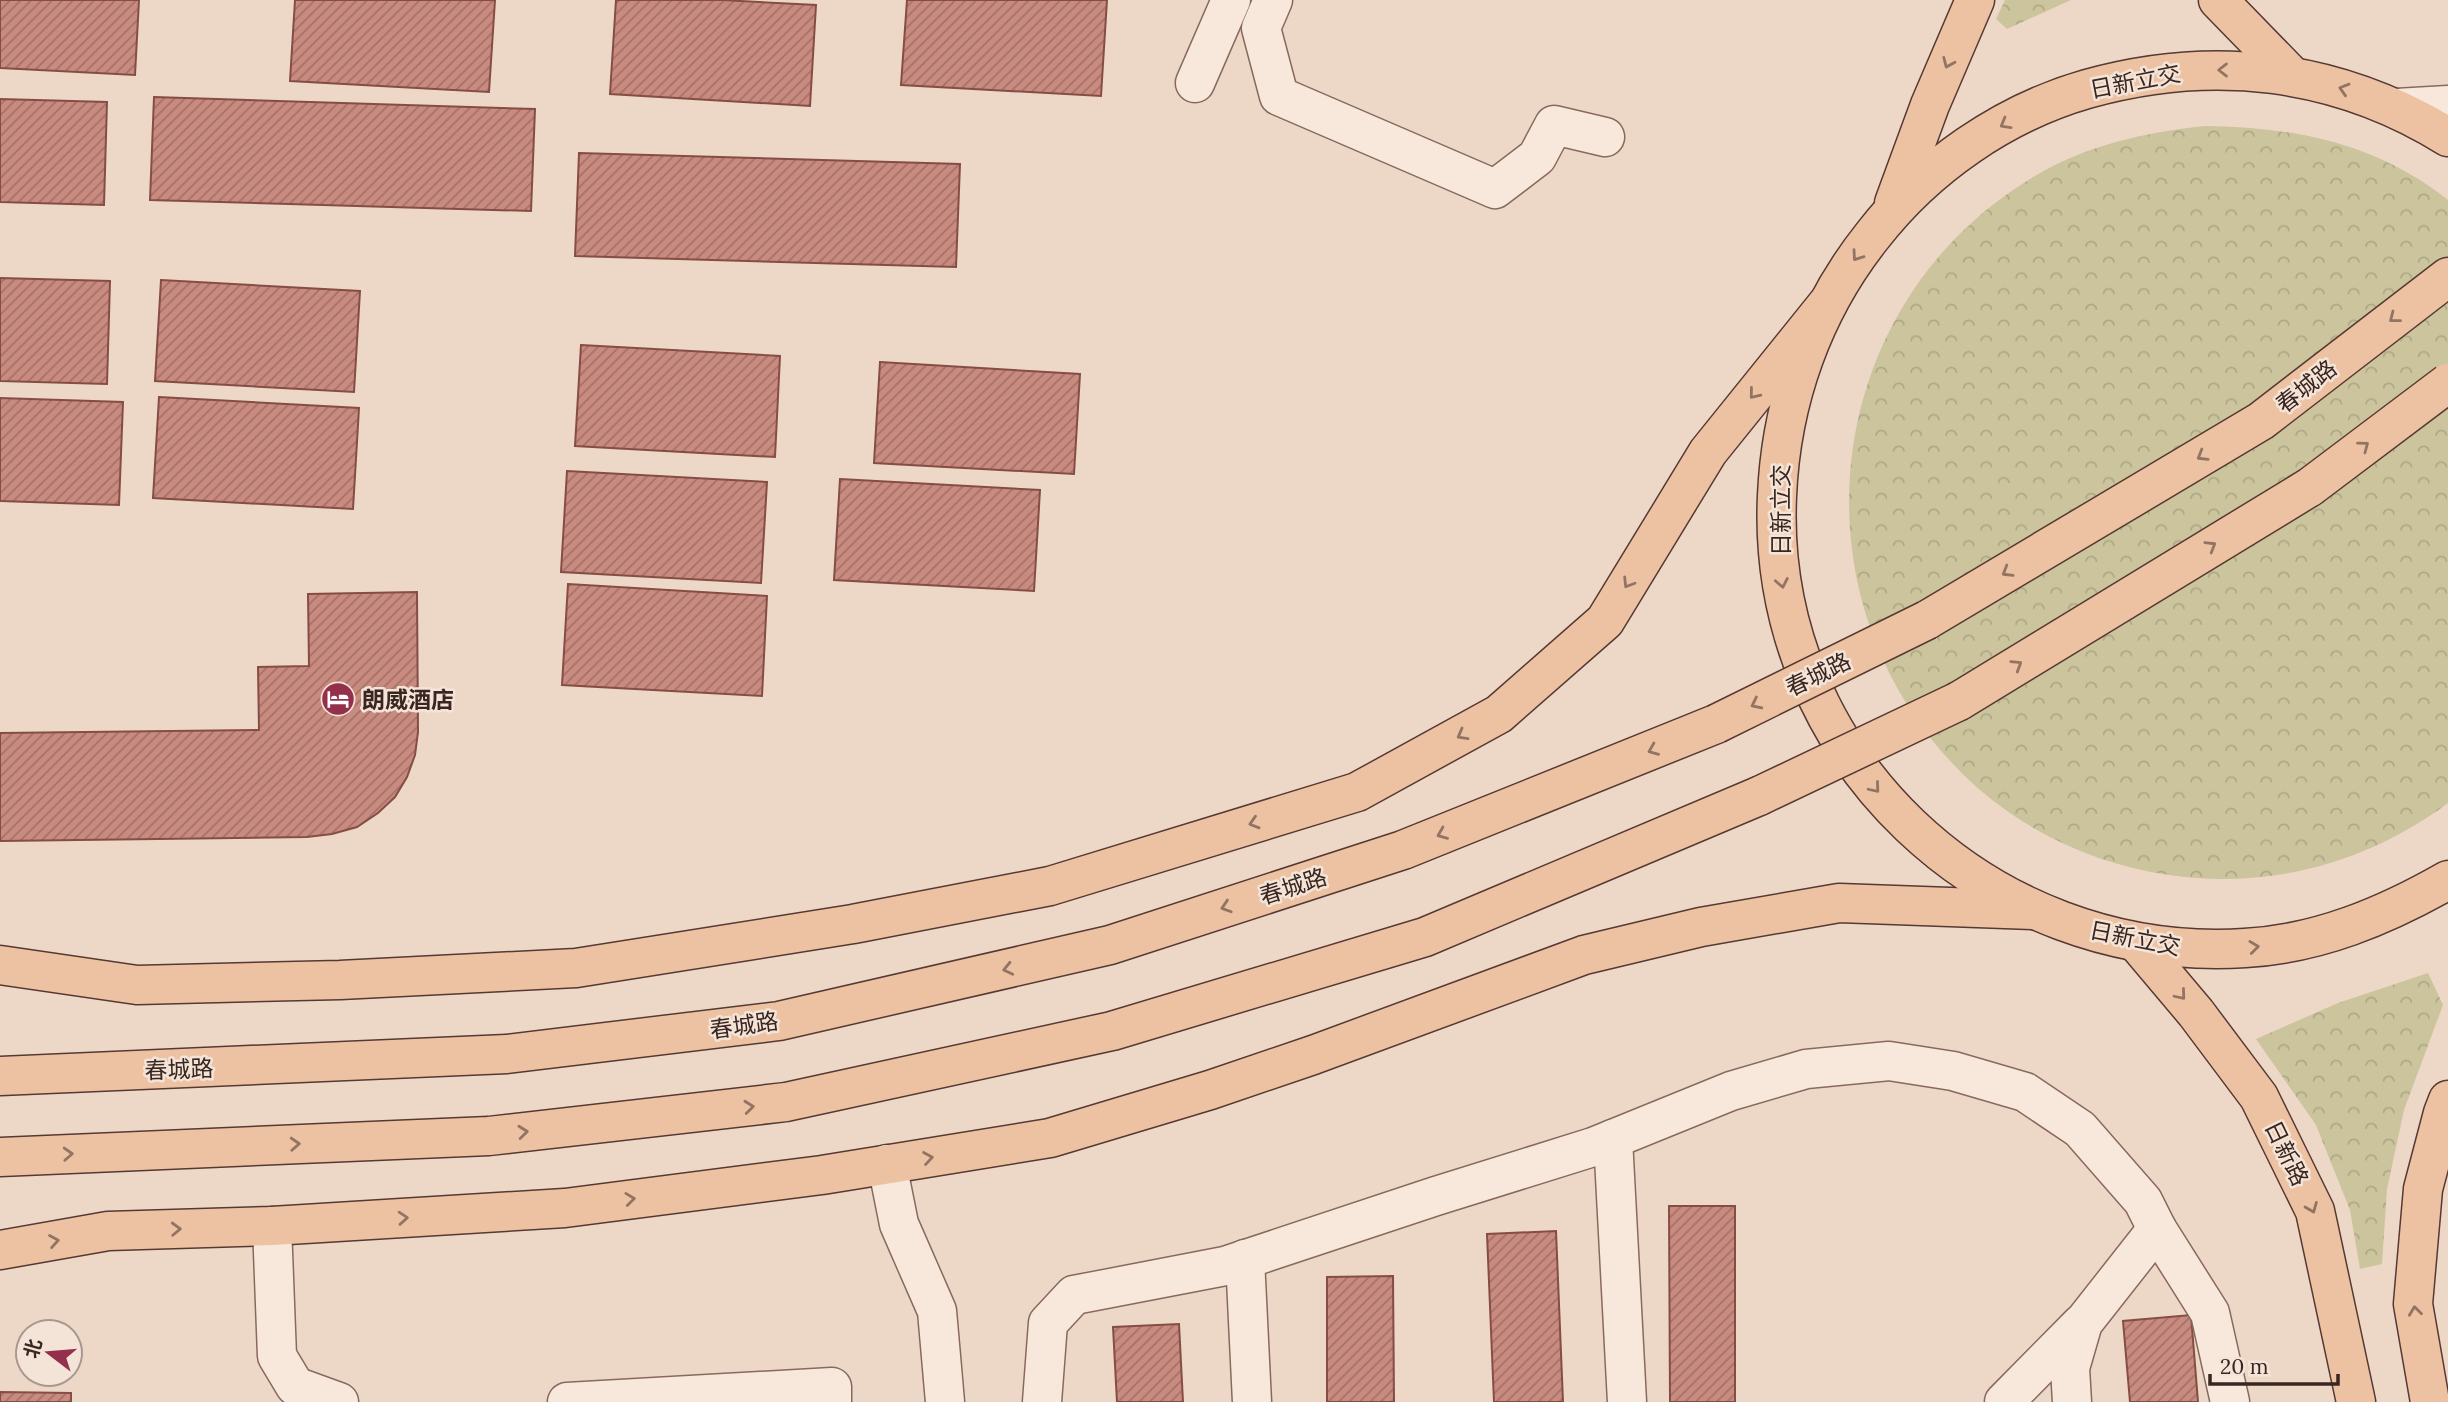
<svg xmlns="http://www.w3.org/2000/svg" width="2448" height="1402" viewBox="0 0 2448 1402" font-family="Lora,'Noto Sans SC',serif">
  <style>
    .forest { fill: url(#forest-crowns) }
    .building { fill: url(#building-hatch); stroke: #864d45; stroke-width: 2 }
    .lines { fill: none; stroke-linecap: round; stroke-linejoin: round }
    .minor-casing { stroke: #88695e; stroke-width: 41 }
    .major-casing { stroke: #563932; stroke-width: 41 }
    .minor { stroke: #f8e8db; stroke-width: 38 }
    .major { stroke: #edc2a3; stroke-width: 38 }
    .major-bridge-casing { stroke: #563932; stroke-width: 41; stroke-linecap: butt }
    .major-bridge { stroke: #edc2a3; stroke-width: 38 }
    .oneway { stroke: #937462 }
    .labels { text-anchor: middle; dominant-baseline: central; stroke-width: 5; stroke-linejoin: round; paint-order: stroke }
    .street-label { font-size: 23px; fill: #392621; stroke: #f4e4d8 }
    .poi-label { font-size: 23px; font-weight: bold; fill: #392621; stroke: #f4e4d8; text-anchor: start }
  </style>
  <defs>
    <pattern id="forest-crowns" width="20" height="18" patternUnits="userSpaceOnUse" patternTransform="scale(1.75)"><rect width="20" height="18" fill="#cbc49c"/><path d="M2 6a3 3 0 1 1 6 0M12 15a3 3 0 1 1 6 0" fill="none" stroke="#afa886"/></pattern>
    <pattern id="building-hatch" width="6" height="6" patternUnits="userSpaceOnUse" patternTransform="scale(1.75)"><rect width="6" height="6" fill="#c98b80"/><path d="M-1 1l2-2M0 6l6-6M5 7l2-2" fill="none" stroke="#a47168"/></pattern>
  </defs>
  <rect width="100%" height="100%" fill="#edd8c8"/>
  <g class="forest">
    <polygon points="2005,0 2071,0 2007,29 1996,19"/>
    <path d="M2205,126C2294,127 2376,143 2448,200V803C2368,863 2268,890 2169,875C2087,863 2010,825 1953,764C1792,593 1821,316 2019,186C2075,148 2138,133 2205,126Z"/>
    <polygon points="2428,973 2443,1005 2404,1110 2387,1189 2382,1264 2360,1269 2350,1210 2316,1125 2256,1039 2338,1003"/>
  </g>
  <g class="building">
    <polygon points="0,0 139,0 135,75 0,68"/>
    <polygon points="295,0 495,0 489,92 290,81"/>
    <polygon points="616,0 722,0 816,5 810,106 610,94"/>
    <polygon points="907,0 1107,0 1101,96 901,85"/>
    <polygon points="154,97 535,109 531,211 150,200"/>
    <polygon points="0,99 107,102 104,205 0,202"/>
    <polygon points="579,153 960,164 956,267 575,256"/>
    <polygon points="0,278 110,281 107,384 0,381"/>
    <polygon points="161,280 360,291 354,392 155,381"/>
    <polygon points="581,345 780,356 775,457 575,446"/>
    <polygon points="880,362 1080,374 1074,474 874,463"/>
    <polygon points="159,397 359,408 353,509 153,498"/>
    <polygon points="0,398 123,402 119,505 0,501"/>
    <polygon points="567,471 767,482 761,583 561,572"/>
    <polygon points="840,479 1040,490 1034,591 834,580"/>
    <polygon points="568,584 767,596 762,696 562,685"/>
    <polygon points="417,592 418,732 415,755 407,777 395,797 378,813 357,827 332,834 307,837 0,841 0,733 259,730 258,667 309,666 308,594"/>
    <polygon points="1669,1206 1735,1206 1735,1402 1670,1402"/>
    <polygon points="1556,1231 1563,1402 1494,1402 1487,1234"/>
    <polygon points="1393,1276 1394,1402 1327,1402 1327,1277"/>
    <polygon points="2191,1315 2198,1402 2130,1402 2123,1321"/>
    <polygon points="1179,1324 1183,1402 1117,1402 1113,1327"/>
    <polygon points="0,1392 71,1393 71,1402 0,1402"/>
  </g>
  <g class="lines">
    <g class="minor-casing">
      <g id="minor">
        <polyline points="1273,0 1261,28 1279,96 1495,189 1537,157 1554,125 1605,137"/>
        <polyline points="1195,83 1231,0"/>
        <polyline points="2396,108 2448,105"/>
        <polyline points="1613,1139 1627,1402"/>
        <polyline points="887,1164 899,1224 937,1311 945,1402"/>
        <polyline points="272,1226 277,1356 295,1386 339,1402"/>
        <polyline points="2157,1229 2210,1313 2230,1402"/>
        <polyline points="1245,1259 1252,1402"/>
        <polyline points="567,1402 832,1387 832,1402"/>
        <polyline points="1042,1402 1048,1323 1074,1295 1225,1266 1436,1196 1593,1147 1731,1091 1806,1069 1889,1061 1953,1071 2025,1092 2080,1129 2143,1201 2157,1229 2083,1323 2070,1368 2072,1402"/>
        <polyline points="2004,1402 2081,1324"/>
      </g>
    </g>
    <g class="major-casing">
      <g id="major">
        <polyline points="2218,0 2291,75"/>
        <path d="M2448,137C2337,68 2212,54 2087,89C2003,113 1926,167 1873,235C1813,310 1781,401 1777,496C1765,756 1988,964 2245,948C2318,944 2385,916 2448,880"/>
        <polyline points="1894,203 1930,105 1975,0"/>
        <polyline points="1927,620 2261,421 2448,277"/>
        <polyline points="1959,701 2310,487"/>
        <polyline points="2137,943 2196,1013 2259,1097 2315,1211 2356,1402"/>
        <polyline points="0,965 137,985 340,980 576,968 853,924 1050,886 1357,792 1499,714 1605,621 1708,452 1828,303"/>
        <polyline points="0,1076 507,1054 779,1021 1110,945 1403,850 1716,724"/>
        <polyline points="0,1157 489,1136 786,1102 1112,1031 1425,937 1759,796"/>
        <polyline points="0,1250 108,1231 272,1226 565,1208 822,1175 1050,1138 1210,1090 1313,1055 1584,955 1701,927 1839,903 2033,910"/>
        <polyline points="2430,1402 2413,1304 2423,1189 2443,1113 2448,1100"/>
      </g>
    </g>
    <use href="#minor" class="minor"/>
    <use href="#major" class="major"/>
    <g class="major-bridge-casing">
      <g id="major-bridge">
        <polyline points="2310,487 2448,383"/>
        <polyline points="1716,724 1927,620"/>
        <polyline points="1759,796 1959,701"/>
      </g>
    </g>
    <use href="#major-bridge" class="major-bridge"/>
  </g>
  <defs><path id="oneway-chevron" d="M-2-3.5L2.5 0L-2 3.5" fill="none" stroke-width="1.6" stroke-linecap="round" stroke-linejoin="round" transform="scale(1.75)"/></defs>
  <g class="oneway">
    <use href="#oneway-chevron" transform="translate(1948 63) rotate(113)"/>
    <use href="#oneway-chevron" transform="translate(2223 70) rotate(180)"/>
    <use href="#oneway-chevron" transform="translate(2344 89) rotate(-163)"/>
    <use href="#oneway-chevron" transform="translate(2005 124) rotate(150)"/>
    <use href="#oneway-chevron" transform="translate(1857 256) rotate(125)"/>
    <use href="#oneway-chevron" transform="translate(2394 318) rotate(142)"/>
    <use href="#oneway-chevron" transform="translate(1754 394) rotate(129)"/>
    <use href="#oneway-chevron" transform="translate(2364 446) rotate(-37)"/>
    <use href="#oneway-chevron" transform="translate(2202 456) rotate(149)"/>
    <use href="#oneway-chevron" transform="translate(2211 546) rotate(-31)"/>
    <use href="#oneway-chevron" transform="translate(2007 572) rotate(149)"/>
    <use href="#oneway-chevron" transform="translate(1628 583) rotate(122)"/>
    <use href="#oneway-chevron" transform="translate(1782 583) rotate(79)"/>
    <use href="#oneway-chevron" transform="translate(2017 665) rotate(-32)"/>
    <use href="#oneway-chevron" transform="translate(1756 704) rotate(154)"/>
    <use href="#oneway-chevron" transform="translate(1462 735) rotate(151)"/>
    <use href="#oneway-chevron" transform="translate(1653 750) rotate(158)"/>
    <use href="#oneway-chevron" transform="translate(1875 788) rotate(50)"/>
    <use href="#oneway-chevron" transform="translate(1254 823) rotate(163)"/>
    <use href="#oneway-chevron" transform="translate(1442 834) rotate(158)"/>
    <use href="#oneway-chevron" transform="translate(1226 907) rotate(162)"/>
    <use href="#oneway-chevron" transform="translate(2254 947) rotate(-7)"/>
    <use href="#oneway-chevron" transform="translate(1008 969) rotate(167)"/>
    <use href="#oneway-chevron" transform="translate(2181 995) rotate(50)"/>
    <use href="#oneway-chevron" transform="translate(749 1107) rotate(-6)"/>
    <use href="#oneway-chevron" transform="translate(523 1132) rotate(-6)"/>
    <use href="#oneway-chevron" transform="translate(295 1144) rotate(-3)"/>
    <use href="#oneway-chevron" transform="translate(68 1154) rotate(-3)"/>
    <use href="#oneway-chevron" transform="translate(928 1158) rotate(-9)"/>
    <use href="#oneway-chevron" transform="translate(630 1199) rotate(-7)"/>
    <use href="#oneway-chevron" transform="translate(2312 1208) rotate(68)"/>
    <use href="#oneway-chevron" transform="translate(403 1218) rotate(-4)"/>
    <use href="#oneway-chevron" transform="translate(176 1229) rotate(-2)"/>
    <use href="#oneway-chevron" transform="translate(54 1241) rotate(-10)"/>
    <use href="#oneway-chevron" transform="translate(2415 1311) rotate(-97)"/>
  </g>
  <defs>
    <g id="hotel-disc" transform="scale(1.75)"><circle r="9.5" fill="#95304c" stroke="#f4e4d8"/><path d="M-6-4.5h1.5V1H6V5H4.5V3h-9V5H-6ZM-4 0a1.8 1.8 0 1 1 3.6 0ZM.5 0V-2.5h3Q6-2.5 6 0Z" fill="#fff"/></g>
  </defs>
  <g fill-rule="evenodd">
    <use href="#hotel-disc" x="338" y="699"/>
  </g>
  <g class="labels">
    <g class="street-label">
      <text transform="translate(2135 81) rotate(-11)">日新立交</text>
      <text transform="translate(2306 386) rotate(-38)">春城路</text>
      <text transform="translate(1780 510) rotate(-90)">日新立交</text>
      <text transform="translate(1818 674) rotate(-26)">春城路</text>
      <text transform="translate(1293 886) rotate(-18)">春城路</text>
      <text transform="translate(2135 938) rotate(11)">日新立交</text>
      <text transform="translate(744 1025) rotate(-8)">春城路</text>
      <text transform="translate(179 1069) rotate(-2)">春城路</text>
      <text transform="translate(2287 1153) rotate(64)">日新路</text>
    </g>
    <g class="poi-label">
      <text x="362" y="699">朗威酒店</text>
    </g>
  </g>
  <g transform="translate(49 1353) rotate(286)"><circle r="33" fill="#f4e4d8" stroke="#a9988f" stroke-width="2"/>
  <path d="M0-5L12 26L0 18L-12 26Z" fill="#95304c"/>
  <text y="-10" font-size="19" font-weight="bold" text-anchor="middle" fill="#392621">北</text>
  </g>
  <path d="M2210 1374v10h128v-10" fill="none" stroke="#392621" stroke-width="3.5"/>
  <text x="2220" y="1374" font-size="21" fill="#392621" stroke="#f4e4d8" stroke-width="5" paint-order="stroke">20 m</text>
</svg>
